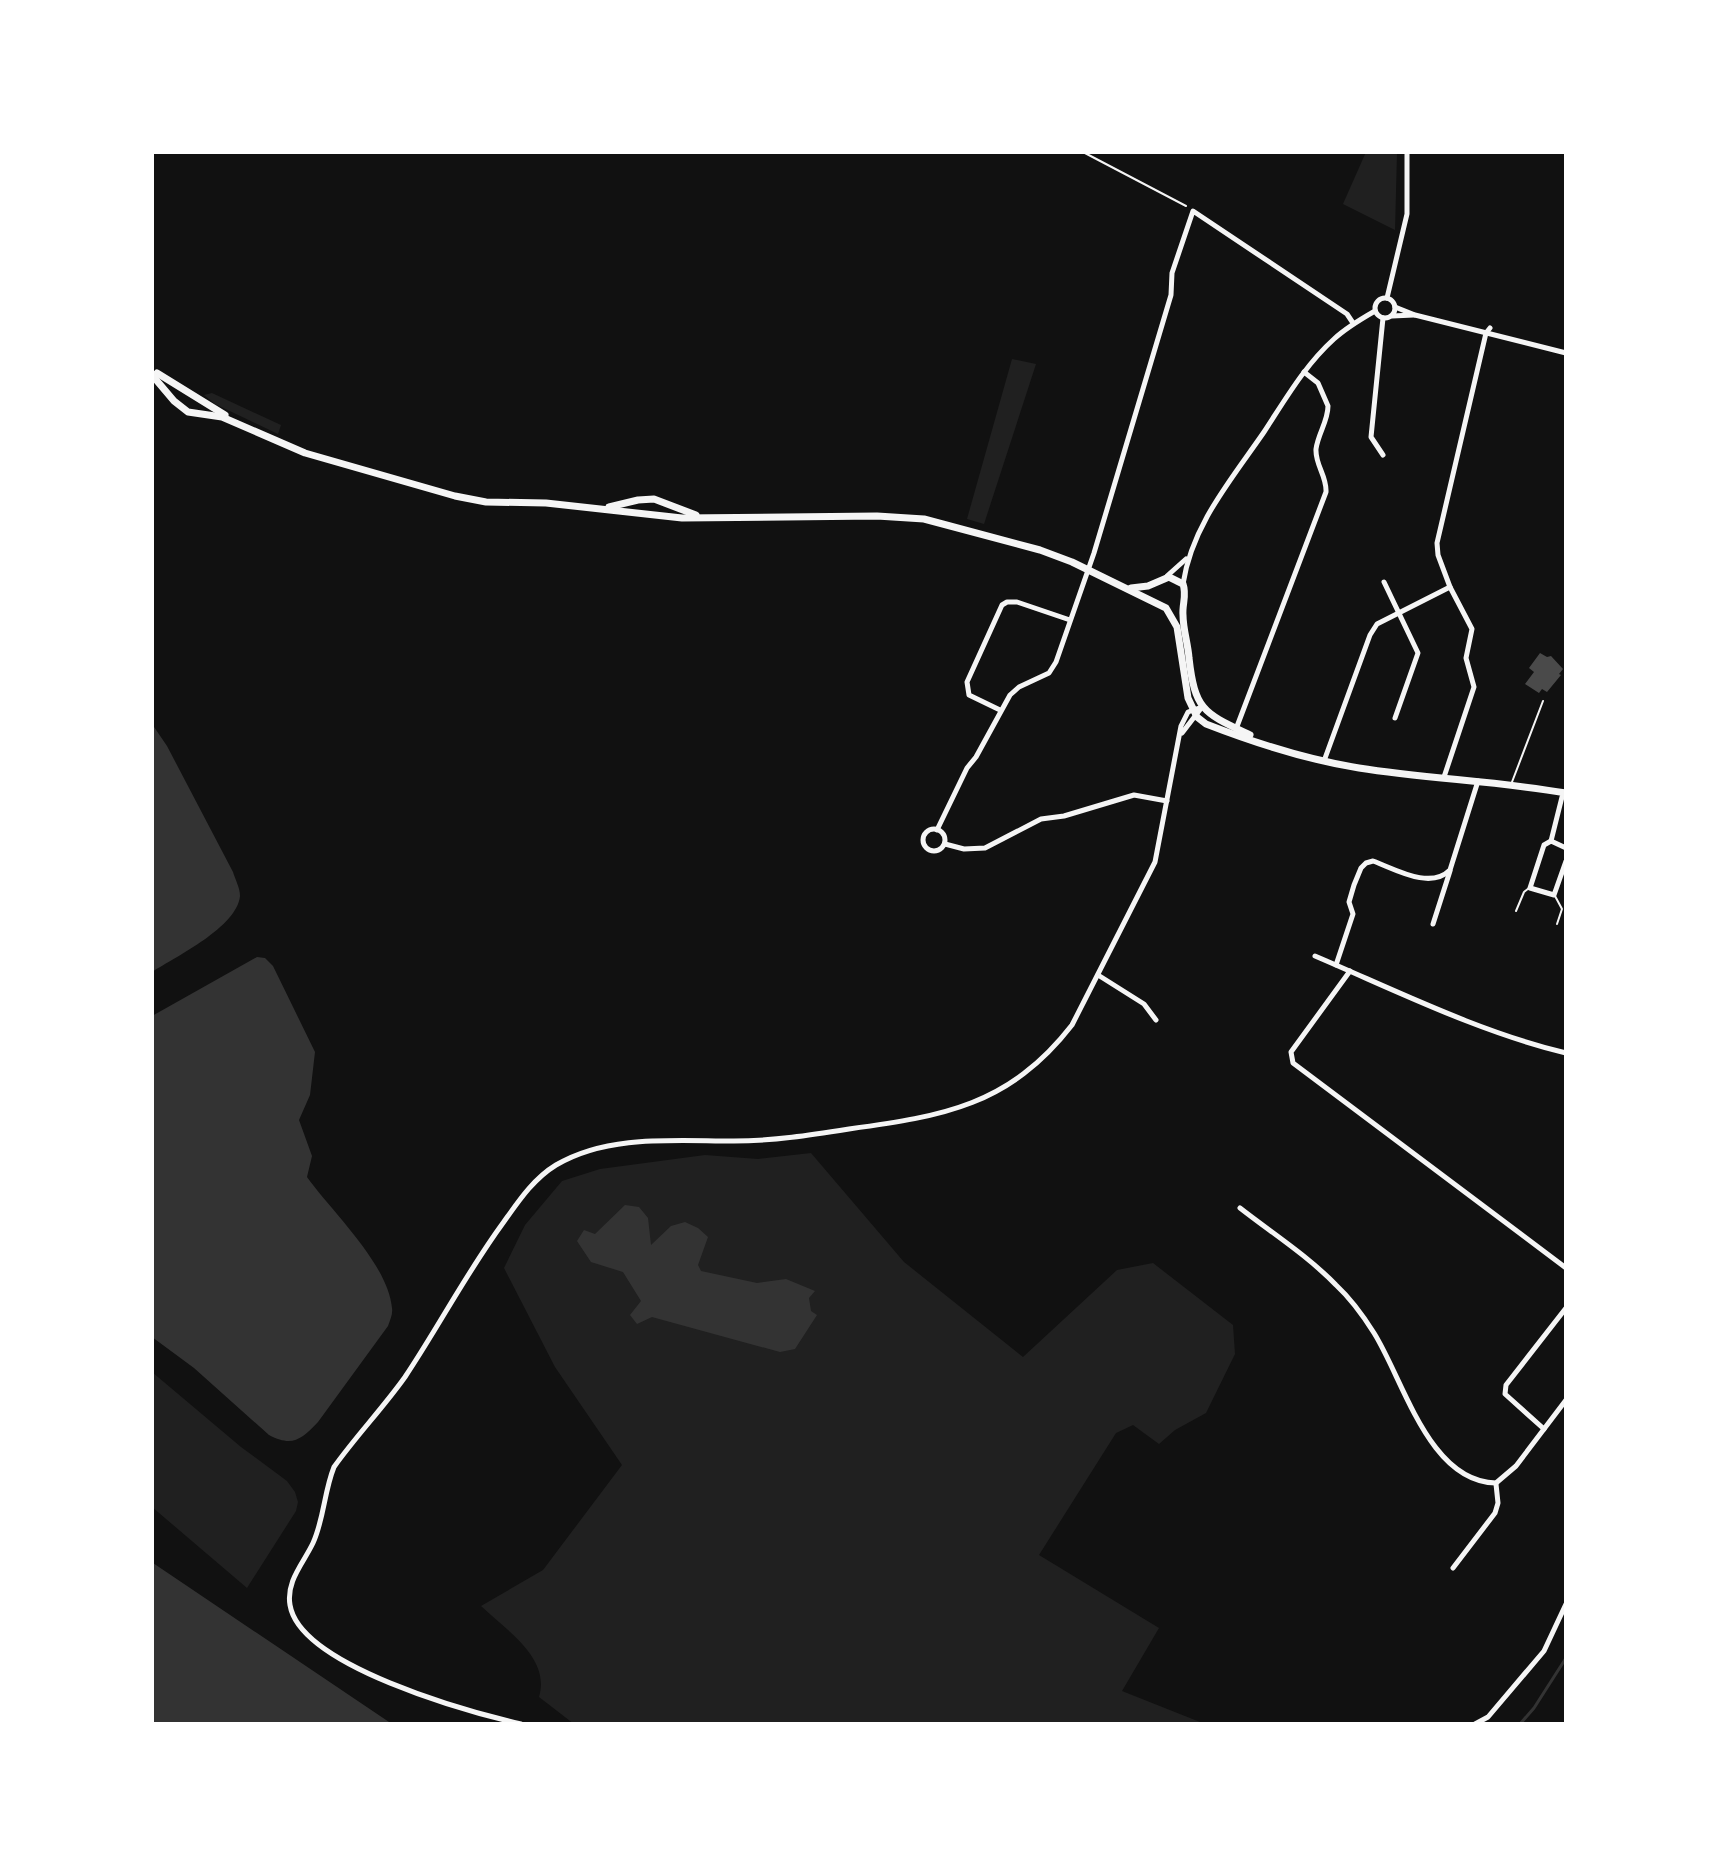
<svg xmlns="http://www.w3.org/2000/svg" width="1718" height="1876" viewBox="0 0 1718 1876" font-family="'Source Serif 4',serif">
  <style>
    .green { fill: #202020 }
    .water { fill: #333 }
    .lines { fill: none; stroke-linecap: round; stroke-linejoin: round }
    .stream { stroke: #333; stroke-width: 3 }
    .building { fill: #4a4a4a }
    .path { stroke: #f5f5f5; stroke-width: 2 }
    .service { stroke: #f5f5f5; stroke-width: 2 }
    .minor { stroke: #f5f5f5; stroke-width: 5 }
    .secondary { stroke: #f5f5f5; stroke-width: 7 }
  </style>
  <rect width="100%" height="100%" fill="#111"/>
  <g class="green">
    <polygon points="1366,152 1397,152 1395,230 1343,204"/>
    <polygon points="1012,359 1036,364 984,524 967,519"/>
    <polygon points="212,393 281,425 278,434 215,404 204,395"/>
    <path d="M811,1153L904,1262L1023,1357L1117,1270L1153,1263L1233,1325L1235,1354L1206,1413L1175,1430L1159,1444L1133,1425L1116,1433L1039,1555L1159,1628L1122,1691L1205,1724H574L539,1697C551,1658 506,1630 481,1606L543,1570L622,1465L555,1367L504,1268L525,1225L562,1181L600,1169L705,1155L758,1159Z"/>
    <polygon points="152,1372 241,1447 287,1481 295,1492 298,1502 296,1511 247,1588 152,1507"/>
  </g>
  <g class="water">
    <path d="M152,724L167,746L233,872C235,879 240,888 240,896C237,927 177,956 152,972Z"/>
    <path d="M257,957L265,958L273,966L315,1052L310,1095L299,1120L312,1156L307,1177C332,1212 388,1264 392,1308C393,1314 390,1320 388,1326L318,1422C301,1440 292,1447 269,1435L194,1368L152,1337V1016Z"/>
    <polygon points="625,1205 639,1207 648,1218 651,1245 671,1226 685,1222 698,1228 708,1237 698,1265 701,1271 757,1283 786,1279 815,1291 809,1298 811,1311 817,1315 795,1349 780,1352 652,1317 637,1324 630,1315 641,1301 623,1272 591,1262 577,1241 584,1230 595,1234"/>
    <polygon points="152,1562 153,1563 392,1724 152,1724"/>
  </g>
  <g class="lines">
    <polyline class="stream" points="1520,1724 1534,1708 1566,1658"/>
  </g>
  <polygon class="building" points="1540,653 1547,657 1551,656 1563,669 1559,674 1561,675 1547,692 1542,689 1539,693 1525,684 1534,672 1529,668"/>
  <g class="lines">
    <polyline class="path" points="1083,152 1186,206"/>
    <g class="service">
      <polyline points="1512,782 1543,701"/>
      <polyline points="1555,896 1562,909 1557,924"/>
      <polyline points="1516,911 1524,892 1529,888"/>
    </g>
    <g class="minor">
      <circle cx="1385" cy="308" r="10"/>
      <polyline points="1387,298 1407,214 1407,152"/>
      <polyline points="1395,307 1415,315 1566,353"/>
      <polyline points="1392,316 1414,315"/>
      <polyline points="1383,455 1371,437 1383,318"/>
      <polyline points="1167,576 1186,559"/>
      <polyline points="1384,582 1418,653 1395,718"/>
      <path d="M1183,584C1192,525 1231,480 1264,432C1285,400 1305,365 1334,339C1347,327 1361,319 1375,311"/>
      <polyline points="1450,587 1438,555 1437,543 1486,333 1490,328"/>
      <polyline points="1000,710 969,695 967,682 1002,605 1007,602 1017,602 1070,620"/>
      <path d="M1236,729L1326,492C1327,476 1315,465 1316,449C1318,434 1328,421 1328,406L1318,383L1304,372"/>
      <polyline points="1182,733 1202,707"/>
      <polyline points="1324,761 1370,635 1377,624 1450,587 1472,629 1466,658 1474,687 1444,777"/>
      <circle cx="934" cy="840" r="11"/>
      <polyline points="937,830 967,768 976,757 1010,695 1019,687 1049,673 1056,662 1094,553 1171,295 1172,273 1193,211 1347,314 1353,323"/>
      <polyline points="1551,841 1562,797 1565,793"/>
      <polyline points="945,844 964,849 985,848 1041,819 1064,816 1134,795 1167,801"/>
      <polyline points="1566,848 1551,841 1544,845 1530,888 1554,895 1566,861"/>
      <polyline points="1433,924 1450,871"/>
      <path d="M1315,956C1397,991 1479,1032 1566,1053"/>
      <path d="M1336,965L1353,914L1349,902L1354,885L1361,868L1366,863L1373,861C1395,869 1430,890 1450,870L1478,781"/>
      <polyline points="1350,971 1291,1052 1293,1063 1566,1268"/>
      <polyline points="1098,975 1144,1004 1156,1020"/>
      <path d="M1240,1208C1272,1233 1308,1256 1336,1285C1350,1298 1364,1317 1374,1333C1404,1381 1429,1482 1496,1483L1516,1466L1566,1400"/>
      <polyline points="1544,1429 1505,1394 1506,1385 1566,1308"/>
      <polyline points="1453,1568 1495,1513 1498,1503 1496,1484"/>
      <path d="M521,1724C469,1712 300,1666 290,1605C286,1581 303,1564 313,1543C324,1519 324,1492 334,1467C356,1436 383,1408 405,1377C439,1326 467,1272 503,1223C518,1202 533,1179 556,1165C608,1134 676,1141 734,1141C773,1141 811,1135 849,1129C943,1116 1009,1106 1072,1025L1155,862L1181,726L1188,712L1202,707"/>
      <polyline points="1475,1724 1488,1717 1544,1651 1566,1604"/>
    </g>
    <g class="secondary">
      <polyline points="157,373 225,415"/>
      <path d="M152,375L174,401L188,412L222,417L305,453L455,496L486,502L546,503L682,518L877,516L924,519L1040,550L1072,562L1166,608L1177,627L1188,698L1197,717L1206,724C1255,743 1308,760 1359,768C1428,779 1497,781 1566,793"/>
      <polyline points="609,507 638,500 654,499 696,515"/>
      <path d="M1131,588L1148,586L1169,577L1183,584C1187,595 1182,604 1183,615C1183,629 1188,644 1189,658C1195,711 1204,713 1250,735"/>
    </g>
  </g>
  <rect width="1718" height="1876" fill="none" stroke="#ffffff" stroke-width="308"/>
</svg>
